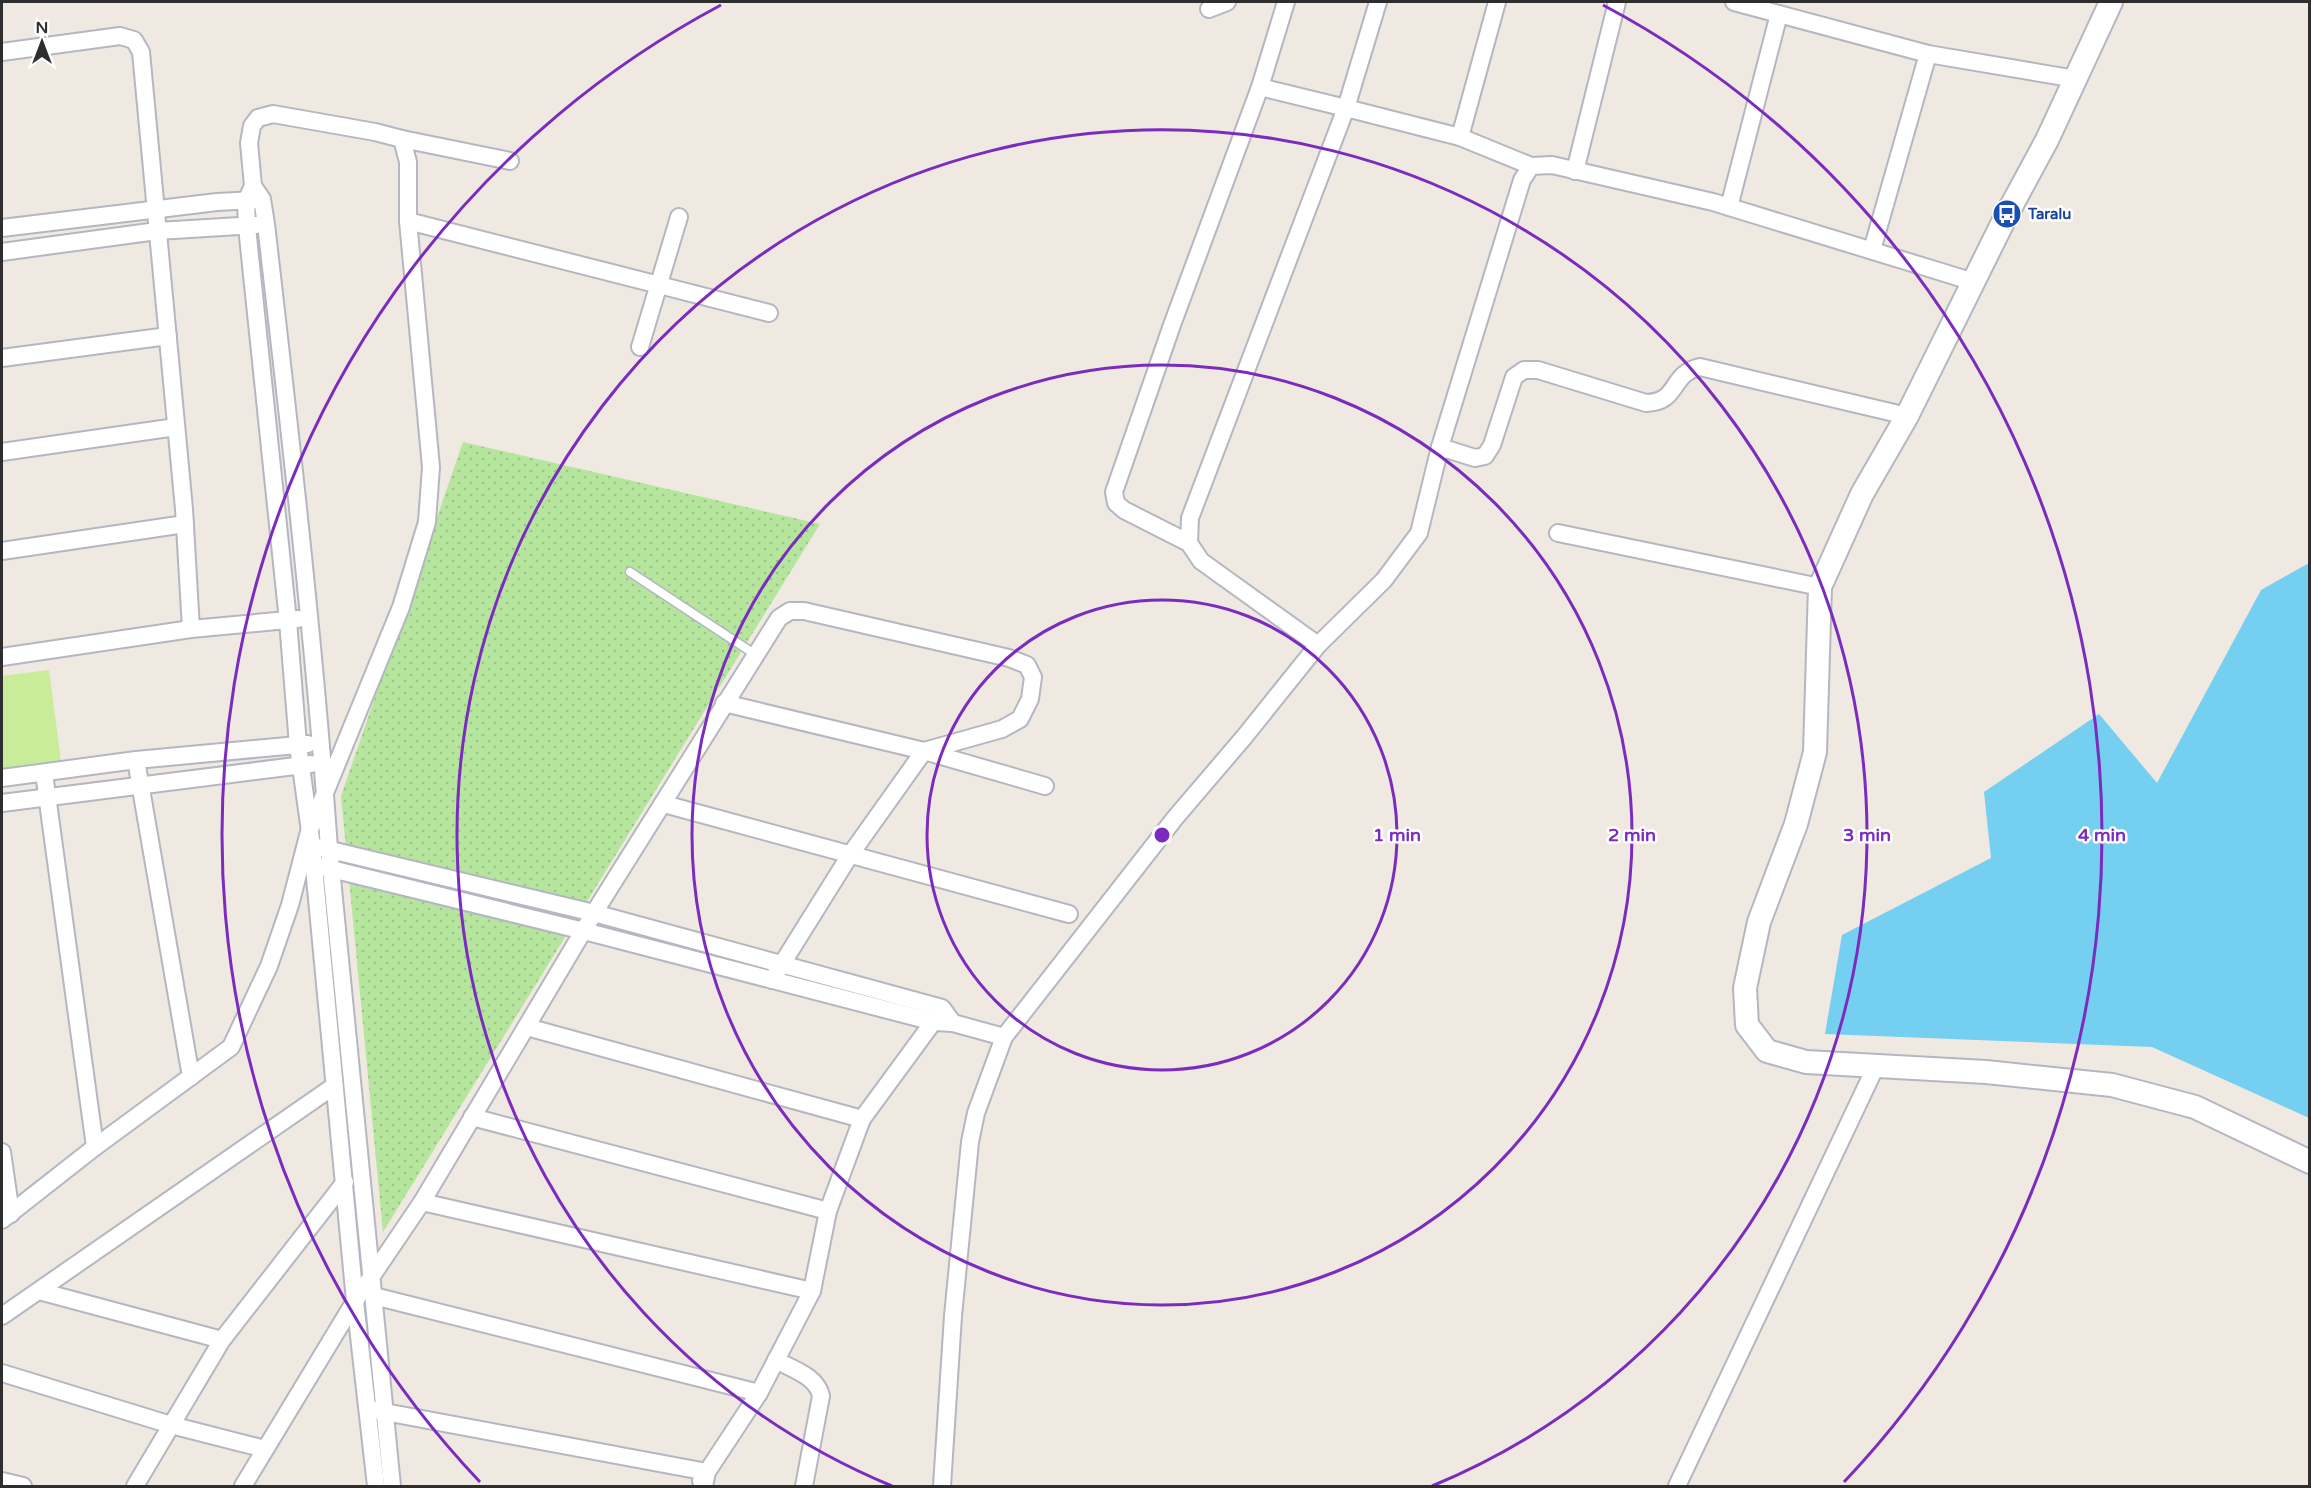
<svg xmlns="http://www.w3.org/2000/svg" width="2311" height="1488" viewBox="0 0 2311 1488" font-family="'Varela Round',sans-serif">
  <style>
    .park { fill: url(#park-dots) }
    .pitch { fill: #c9ec9a }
    .water { fill: #75cff0 }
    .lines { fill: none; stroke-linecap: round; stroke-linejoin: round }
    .lane-casing { stroke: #b4b7c1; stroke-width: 11 }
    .street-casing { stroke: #b4b7c1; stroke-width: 20 }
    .secondary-casing { stroke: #b4b7c1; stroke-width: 26 }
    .lane { stroke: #fff; stroke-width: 8 }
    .street { stroke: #fff; stroke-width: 16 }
    .secondary { stroke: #fff; stroke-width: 22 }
    .ring { fill: none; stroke: #7b2cbf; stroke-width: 3 }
    .labels { text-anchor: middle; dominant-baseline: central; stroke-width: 5; stroke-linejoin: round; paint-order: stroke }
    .transit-label { font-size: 15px; font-weight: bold; fill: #164399; stroke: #fff; text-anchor: start }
    .centre { fill: #7b2cbf; stroke: #fff; stroke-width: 3 }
    .ring-label { font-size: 18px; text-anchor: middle; font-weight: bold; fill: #7b2cbf; stroke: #fff; stroke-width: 5; stroke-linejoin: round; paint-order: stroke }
  </style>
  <defs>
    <pattern id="park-dots" width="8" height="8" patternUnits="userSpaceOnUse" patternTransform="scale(1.5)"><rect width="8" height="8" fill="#b6e59e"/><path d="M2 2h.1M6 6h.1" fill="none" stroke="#9dc588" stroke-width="1.8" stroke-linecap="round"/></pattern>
  </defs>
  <rect width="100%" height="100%" fill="#efe9e1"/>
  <polygon class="park" points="463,442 820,524 383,1232 341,796"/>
  <polygon class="pitch" points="49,670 61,761 2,768 2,676"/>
  <polygon class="water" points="2309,563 2309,1118 2152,1047 1825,1034 1842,935 1991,858 1984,792 2099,714 2157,783 2261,590"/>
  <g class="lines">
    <g class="lane-casing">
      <polyline id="lane" points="630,572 756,655"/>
    </g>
    <g class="street-casing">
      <g id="street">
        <polyline points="1734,2 1928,54 2076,79"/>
        <polyline points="1209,9 1227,2"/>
        <polyline points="2,52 120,36 134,40 141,52 184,509 191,629"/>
        <polyline points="1260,87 1346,108 1378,2"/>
        <polyline points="1460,137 1497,2"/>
        <polyline points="402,139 510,161"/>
        <polyline points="1575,171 1617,2"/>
        <polyline points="253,186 246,201 247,227 288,621 298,745 312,846 355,1301 376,1486"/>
        <polyline points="1729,207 1779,14"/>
        <polyline points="408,221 769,313"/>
        <polyline points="2,228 217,202 254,200"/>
        <polyline points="1872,250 1928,54"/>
        <polyline points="2,252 157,231 256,225"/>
        <polyline points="640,347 679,217"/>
        <polyline points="2,358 168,336"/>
        <path d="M1440,447L1475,458L1485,456L1492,445L1514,377L1524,370H1538L1646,403C1680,402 1669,374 1700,367L1907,416"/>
        <polyline points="2,452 176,427"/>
        <polyline points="1558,533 1820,587"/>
        <polyline points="1189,543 1124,510 1116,503 1114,492 1172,325 1260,87 1286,2"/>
        <polyline points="2,551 185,524"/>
        <polyline points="1318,645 1201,561 1189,543 1190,518 1346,108 1460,137 1531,166 1552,165 1713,202 1974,282"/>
        <polyline points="2,657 191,629 298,619"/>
        <polyline points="724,703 924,751 1045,786"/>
        <polyline points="136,760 191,1077"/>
        <polyline points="44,773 95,1147"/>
        <polyline points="2,778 136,760 308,744"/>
        <polyline points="2,803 311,764"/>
        <polyline points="664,804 1069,914"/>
        <polyline points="318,847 594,913 942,1008 953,1023"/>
        <polyline points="323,867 584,931 934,1022 953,1023 1004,1037"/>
        <polyline points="527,1027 862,1119"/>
        <polyline points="472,1117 828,1211"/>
        <polyline points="2,1152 11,1214"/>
        <polyline points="422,1202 812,1291"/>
        <path d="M2,1220L95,1147L231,1047L269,966L290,905L309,832L401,607L427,522L431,467L408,221V162L402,139L375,132L273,114L258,118L252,126L249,143L253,186L262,199L266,224C290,432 314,639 329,848L392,1486"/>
        <polyline points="39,1291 222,1340"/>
        <polyline points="374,1296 759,1393"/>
        <polyline points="2,1316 334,1086"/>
        <path d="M776,1360C792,1369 817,1376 821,1396L804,1486"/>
        <polyline points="2,1373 171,1425 265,1449"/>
        <polyline points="374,1410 707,1472 701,1481"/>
        <polyline points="2,1481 23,1486"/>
        <polyline points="135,1486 222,1340 345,1182"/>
        <polyline points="243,1486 355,1301 422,1202 594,913 779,618 790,611 804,611 1009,658 1027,665 1033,677 1030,699 1020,719 1002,729 924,751 850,855 772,980"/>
        <polyline points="704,1486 707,1472 759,1393 812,1291 828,1211 862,1119 939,1014"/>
        <polyline points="942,1486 953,1316 970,1142 976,1113 1004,1037 1175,818 1245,736 1318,645 1384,580 1419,533 1440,447 1522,180 1531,166"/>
        <polyline points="1677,1486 1876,1066"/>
      </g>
    </g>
    <g class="secondary-casing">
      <polyline id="secondary" points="2111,2 2047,140 2007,214 1907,416 1862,494 1820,587 1815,752 1796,824 1759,922 1745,988 1747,1025 1767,1051 1806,1062 1986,1072 2112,1085 2195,1107 2310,1162"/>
    </g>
    <use href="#lane" class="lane"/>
    <use href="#street" class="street"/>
    <use href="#secondary" class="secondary"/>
  </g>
  <g class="ring">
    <circle cx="1162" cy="835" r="235"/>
    <circle cx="1162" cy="835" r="470"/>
    <path d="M892 1486A705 705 0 1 1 1432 1486"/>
    <path d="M480 1482A940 940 0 0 1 721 5M1603 5A940 940 0 0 1 1844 1482"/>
  </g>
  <defs>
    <g id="bus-disc" transform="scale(1.5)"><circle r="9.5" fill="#1a4fb4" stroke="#fff"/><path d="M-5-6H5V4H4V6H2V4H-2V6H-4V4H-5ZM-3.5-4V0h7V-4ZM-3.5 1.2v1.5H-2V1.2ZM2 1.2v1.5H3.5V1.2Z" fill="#fff"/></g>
  </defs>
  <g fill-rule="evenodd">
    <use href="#bus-disc" x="2007" y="214"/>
  </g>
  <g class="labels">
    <g class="transit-label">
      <text x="2028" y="214">Taralu</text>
    </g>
  </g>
  <circle cx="1162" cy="835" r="9" class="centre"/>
  <g class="ring-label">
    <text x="1397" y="841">1 min</text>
    <text x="1632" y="841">2 min</text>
    <text x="1867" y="841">3 min</text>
    <text x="2102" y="841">4 min</text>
  </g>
  <rect width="2311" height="1488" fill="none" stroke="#2e2e2e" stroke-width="6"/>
  <g transform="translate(42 42)" stroke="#ffffff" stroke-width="4.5" paint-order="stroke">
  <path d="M0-4.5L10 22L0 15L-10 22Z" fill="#2e2e2e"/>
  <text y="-9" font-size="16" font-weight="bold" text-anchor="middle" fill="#2e2e2e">N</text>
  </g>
</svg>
